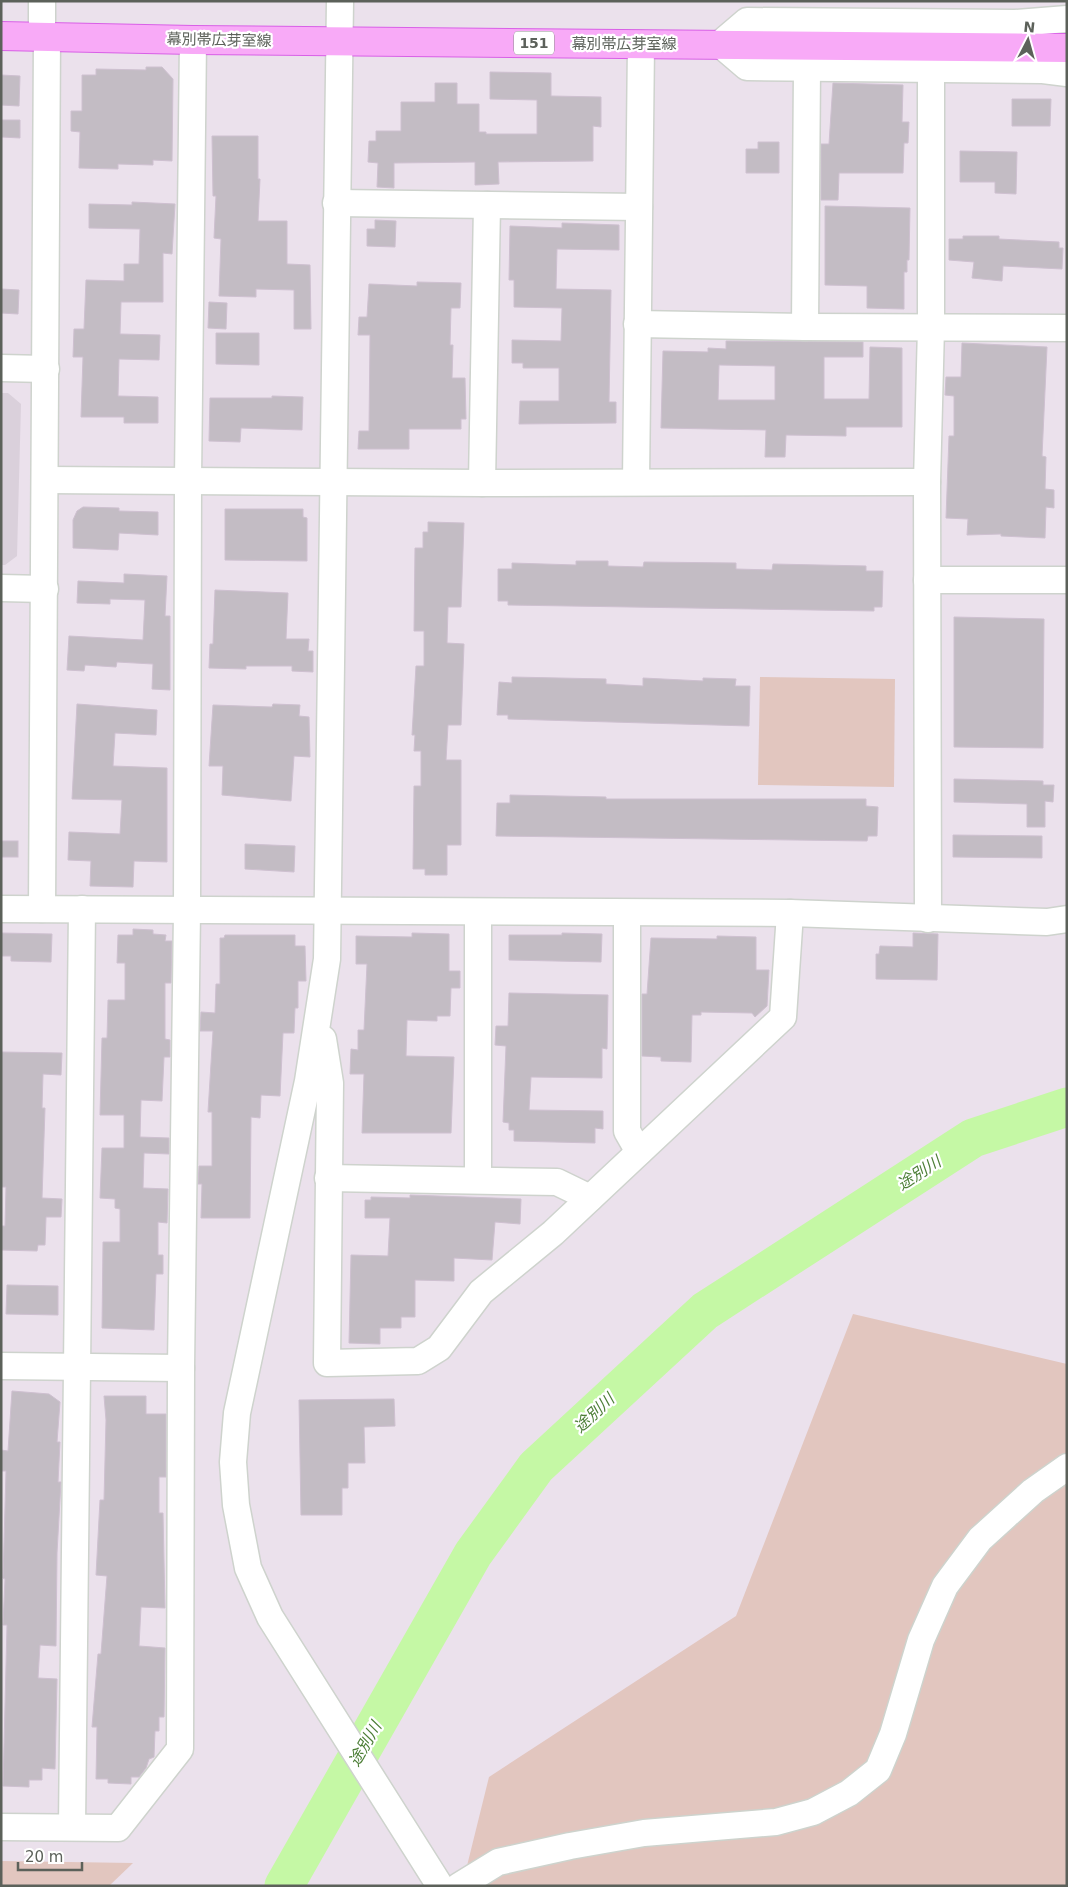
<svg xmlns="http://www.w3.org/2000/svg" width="1068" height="1887" viewBox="0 0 1068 1887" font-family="'DejaVu Sans','Noto Sans JP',sans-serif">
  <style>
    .education { fill: #dad0db }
    .green { fill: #e2c6bf }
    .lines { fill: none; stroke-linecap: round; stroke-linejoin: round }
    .river { stroke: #c5f8a5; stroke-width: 39 }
    .building { fill: #c3bcc4; stroke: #cec0d0; fill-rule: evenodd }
    .street-casing { stroke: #ced3cd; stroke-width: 29 }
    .primary-casing { stroke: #d860e6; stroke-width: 30 }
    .street { stroke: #fff; stroke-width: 26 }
    .primary { stroke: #f8aaf7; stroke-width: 28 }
    .labels { text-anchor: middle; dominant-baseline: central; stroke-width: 4.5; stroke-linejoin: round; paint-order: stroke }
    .shield { fill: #fff; stroke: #8d908c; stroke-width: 1 }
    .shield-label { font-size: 14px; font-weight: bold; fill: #5c615a }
    .street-label { font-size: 15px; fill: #5c615a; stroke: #fff }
    .water-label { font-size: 16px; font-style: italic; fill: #4c7e36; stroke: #fff }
  </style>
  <rect width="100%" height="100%" fill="#ebe1ec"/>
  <polygon class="education" points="1,393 8,393 21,404 17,556 5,565 1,565"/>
  <g class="green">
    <polygon points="760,677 895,679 894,787 758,785"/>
    <polygon points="853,1314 1067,1364 1067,1886 462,1886 489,1777 736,1616"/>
    <polygon points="1,1861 133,1863 109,1886 1,1886"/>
  </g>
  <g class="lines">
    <polyline class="river" points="284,1886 473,1554 536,1467 705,1311 973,1138 1067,1107"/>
  </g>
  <g class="building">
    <polygon points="146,67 162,67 173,79 172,161 153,160 153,165 118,164 118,169 79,168 80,132 71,131 71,111 82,111 82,75 96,75 96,69 146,70"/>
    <polygon points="490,72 551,73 551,96 601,97 601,127 593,126 593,161 498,162 499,184 475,185 475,162 394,163 394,188 377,187 378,163 368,162 369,141 376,141 376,131 401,131 401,102 435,102 435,83 457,83 457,104 479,104 479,132 486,132 486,134 537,134 537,100 490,99"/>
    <polygon points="1,75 20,76 19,106 1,105"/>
    <polygon points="833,83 903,85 902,122 909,122 908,143 904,143 903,173 839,173 838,200 821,200 821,144 829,144"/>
    <polygon points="1012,99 1051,99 1050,126 1012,126"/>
    <polygon points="2,120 20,120 20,138 2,137"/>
    <polygon points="212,136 258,136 258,179 260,179 258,221 287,221 287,264 310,265 311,329 294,329 294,290 256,289 256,297 219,296 221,239 214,238 216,196 213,196"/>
    <polygon points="758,142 779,142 779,173 746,173 746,149 758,149"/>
    <polygon points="960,151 1017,152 1016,194 995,193 995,182 960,182"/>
    <polygon points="132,202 175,204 172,254 163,253 163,302 121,302 120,334 160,335 159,360 119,359 118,396 158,397 158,423 124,423 124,417 81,417 83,357 73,357 74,329 84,329 86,280 124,281 124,264 139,264 140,229 89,228 89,204 132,205"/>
    <polygon points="825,206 910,208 909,260 907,260 907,272 904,272 904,309 867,308 867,286 825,285"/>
    <polygon points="375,220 396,221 395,247 367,246 367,229 375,229"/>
    <polygon points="562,223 619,225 619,250 557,249 556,289 611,290 609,402 616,402 616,423 519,424 520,401 559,401 559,368 523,368 523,363 512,363 512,340 561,341 562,308 514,307 514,280 509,280 510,226 562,228"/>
    <polygon points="963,236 999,236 999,239 1059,242 1059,248 1063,248 1062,269 1003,266 1002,281 972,278 974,262 949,260 949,239 963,239"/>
    <polygon points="417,282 461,283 460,308 451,308 450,345 453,345 452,378 465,378 466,419 461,419 461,429 409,429 409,449 358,449 359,431 369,431 370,335 358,335 359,317 367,317 369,284 417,286"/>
    <polygon points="1,289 19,290 18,314 1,313"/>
    <polygon points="209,302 227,303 226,329 208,328"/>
    <polygon points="216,333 259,333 259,365 216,364"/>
    <path d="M726,341L863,342V357H824V399H869L870,347L902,348V427H846V436L786,435L785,457H765L766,430L661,428L663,351L708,352V348L726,349ZM719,365L775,366V400H718Z"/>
    <polygon points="962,343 1047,347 1042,456 1046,457 1045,489 1054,490 1054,508 1046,507 1045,538 1001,536 1001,534 967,535 968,519 946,518 949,436 954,436 954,396 945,395 946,377 961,377"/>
    <polygon points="272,396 303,397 302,430 241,428 240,442 209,441 210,398 272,398"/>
    <polygon points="83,507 119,508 119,511 158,512 158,535 119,533 118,550 73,548 73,520 77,511"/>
    <polygon points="225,509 303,509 303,517 307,518 307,561 225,560"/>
    <polygon points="428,522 464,523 461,607 448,607 447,643 464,644 461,725 448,725 446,760 461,760 461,845 447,845 447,875 425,875 425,869 413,869 414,786 421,786 421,751 414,751 415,735 412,735 416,666 424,666 424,631 414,631 415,548 423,548 423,532 428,532"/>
    <polygon points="576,561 608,561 608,566 643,567 644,562 736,563 736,569 772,570 773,564 866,566 866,571 883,571 882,607 874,607 874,611 508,605 508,601 498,601 498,569 512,569 512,563 576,565"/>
    <polygon points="124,574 167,576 165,616 170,616 170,690 152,689 153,664 117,662 116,667 85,665 84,671 67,670 69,636 143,640 145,600 110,599 110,604 77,603 78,581 124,583"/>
    <polygon points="215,590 288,593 286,639 309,639 308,651 313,651 313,672 292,671 292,666 246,666 246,669 209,668 210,644 213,644"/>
    <polygon points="954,617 1044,619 1043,748 954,747"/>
    <polygon points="512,677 606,679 606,684 643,686 643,678 703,681 703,678 736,679 735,686 750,686 749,726 508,719 508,715 497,715 499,682 512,683"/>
    <polygon points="77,704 157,710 156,735 115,733 113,766 167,768 167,862 134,861 133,887 90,886 91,861 68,860 69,832 120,834 122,800 72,799"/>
    <polygon points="273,704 300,705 299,716 309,717 310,757 294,756 291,801 222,795 223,766 209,766 213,705 272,707"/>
    <polygon points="954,779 1043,781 1043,785 1054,785 1053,802 1045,801 1045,827 1027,827 1027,804 954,802"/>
    <polygon points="510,795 606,797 606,799 866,799 866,806 878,807 877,836 868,836 867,841 496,836 497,803 510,803"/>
    <polygon points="953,835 1042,836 1042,858 953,857"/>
    <rect x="1" y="841" width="17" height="16"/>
    <polygon points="245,844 295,846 294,872 245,869"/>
    <polygon points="133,929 153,930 153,934 166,935 165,941 172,941 171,983 165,983 165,1039 170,1040 170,1057 164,1057 162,1101 141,1100 140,1137 169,1138 169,1154 144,1153 143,1188 168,1189 167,1223 158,1222 158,1255 163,1255 163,1274 156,1274 154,1330 102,1328 103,1242 120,1242 120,1209 115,1208 115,1199 100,1198 102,1148 124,1148 124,1115 100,1115 102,1038 107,1038 108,1000 125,1000 125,963 117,963 118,935 133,935"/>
    <polygon points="1,933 52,934 51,962 11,961 11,956 1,956"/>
    <polygon points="412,933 449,934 449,971 460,971 460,988 451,988 450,1016 437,1016 437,1021 407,1020 406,1056 454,1057 451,1133 362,1133 364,1074 350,1074 351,1049 358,1050 358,1030 364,1030 367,964 356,964 356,936 412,937"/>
    <polygon points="562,933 602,934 601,962 509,960 509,935 562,935"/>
    <polygon points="913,933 938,934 937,980 876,979 876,954 879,954 880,946 913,947"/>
    <polygon points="225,935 295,935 295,946 305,946 306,981 298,981 298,1008 295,1008 294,1033 283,1033 280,1096 261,1095 260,1118 251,1117 250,1218 201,1218 202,1184 198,1184 199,1166 212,1166 212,1112 208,1112 213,1031 200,1031 201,1012 215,1013 216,984 220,984 220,938 224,938"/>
    <polygon points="717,936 756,937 756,970 769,970 767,1006 755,1017 752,1013 701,1012 701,1015 692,1015 691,1062 661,1061 661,1057 642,1056 642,994 647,994 651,938 717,939"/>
    <polygon points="509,993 608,995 607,1049 602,1048 602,1078 531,1077 529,1110 603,1111 603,1129 595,1128 595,1143 514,1141 514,1130 509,1130 509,1123 503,1122 506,1046 495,1045 496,1026 508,1026"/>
    <polygon points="1,1052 62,1053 61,1075 43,1074 42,1108 45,1108 42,1198 62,1199 61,1217 46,1217 45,1245 38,1245 37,1251 1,1250 1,1226 5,1226 6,1187 1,1187"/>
    <polygon points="410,1195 521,1199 520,1224 495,1222 492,1260 454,1258 454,1281 415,1280 415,1317 401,1317 401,1328 380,1328 380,1344 349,1343 351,1255 388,1256 390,1218 365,1218 365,1200 371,1200 371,1197 410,1198"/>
    <polygon points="7,1285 58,1286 58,1315 6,1314"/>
    <polygon points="12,1391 49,1394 60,1402 57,1442 60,1442 58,1482 61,1482 57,1553 56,1646 40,1645 38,1678 57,1679 55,1769 42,1768 42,1780 29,1780 29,1787 3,1786 7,1625 3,1625 5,1579 3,1578 6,1471 1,1471 1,1450 8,1451"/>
    <polygon points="104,1396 146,1396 146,1414 166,1414 166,1477 159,1477 159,1513 163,1513 165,1608 141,1607 139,1646 165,1648 164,1717 159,1717 159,1731 155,1731 154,1757 149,1759 146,1768 139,1777 131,1777 131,1784 108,1783 108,1779 96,1779 97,1727 92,1727 98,1654 101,1654 107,1576 96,1575 100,1500 104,1500 106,1420"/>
    <polygon points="394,1399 395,1426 364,1427 365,1463 348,1463 348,1488 342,1488 342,1515 301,1515 299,1400"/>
  </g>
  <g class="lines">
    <g class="street-casing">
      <g id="street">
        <polyline points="340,1 327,959 308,1081 237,1413 233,1462 236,1505 248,1568 270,1617 440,1886"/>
        <polyline points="1067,19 1015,23 747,21 720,44 747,67 1043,70 1067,73"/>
        <polyline points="42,36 42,1"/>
        <polyline points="336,203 639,207"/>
        <polyline points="637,324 805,327 1067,328"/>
        <polyline points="805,327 807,68"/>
        <polyline points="1,368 46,369"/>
        <polyline points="46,480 482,483 927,482"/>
        <polyline points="636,482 641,44"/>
        <polyline points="482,483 487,205"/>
        <polyline points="927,580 1067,580"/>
        <polyline points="1,588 45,589"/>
        <polyline points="1,909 790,913 1047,922 1067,919"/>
        <polyline points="42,909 47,36"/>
        <polyline points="627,914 627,1131 639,1152"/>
        <polyline points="928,919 927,482 931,327 931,70"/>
        <polyline points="323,1039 330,1083 327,1363 418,1361 439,1348 481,1292 553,1233 783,1017 790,913"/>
        <polyline points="328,1178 557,1182 590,1198"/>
        <polyline points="478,1179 478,912"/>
        <polyline points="1,1366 181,1368"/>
        <polyline points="1,1827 118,1828 180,1749 181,1368 187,911 188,480 193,40"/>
        <polyline points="72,1827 82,909"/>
        <polyline points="459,1886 498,1862 570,1846 644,1833 776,1822 813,1812 849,1793 878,1770 893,1734 921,1640 945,1586 980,1539 1033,1491 1067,1467"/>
      </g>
    </g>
    <g class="primary-casing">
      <polyline id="primary" points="1,36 193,40 1067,48"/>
    </g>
    <use href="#street" class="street"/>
    <use href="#primary" class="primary"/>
  </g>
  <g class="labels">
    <rect class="shield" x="514" y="31.5" width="40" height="23" rx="4"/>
    <g class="shield-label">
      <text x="534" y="43">151</text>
    </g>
    <g class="street-label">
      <text transform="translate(219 40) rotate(1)">幕別帯広芽室線</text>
      <text x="624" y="44">幕別帯広芽室線</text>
    </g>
    <g class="water-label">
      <text transform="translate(919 1173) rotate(-33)">途別川</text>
      <text transform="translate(594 1413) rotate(-43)">途別川</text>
      <text transform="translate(365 1744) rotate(-60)">途別川</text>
    </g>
  </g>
  <rect width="1068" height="1887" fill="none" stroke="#5c615a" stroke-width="5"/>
  <g transform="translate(1028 40) rotate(6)" stroke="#ffffff" stroke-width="4" paint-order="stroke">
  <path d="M0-4L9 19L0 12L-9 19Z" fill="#5c615a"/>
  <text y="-8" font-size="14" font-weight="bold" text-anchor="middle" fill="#5c615a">N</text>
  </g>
  <path d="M18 1862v8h64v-8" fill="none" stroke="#5c615a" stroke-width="2.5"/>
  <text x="25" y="1862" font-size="15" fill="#5c615a" stroke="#ffffff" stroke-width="4" paint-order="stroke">20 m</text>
</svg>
